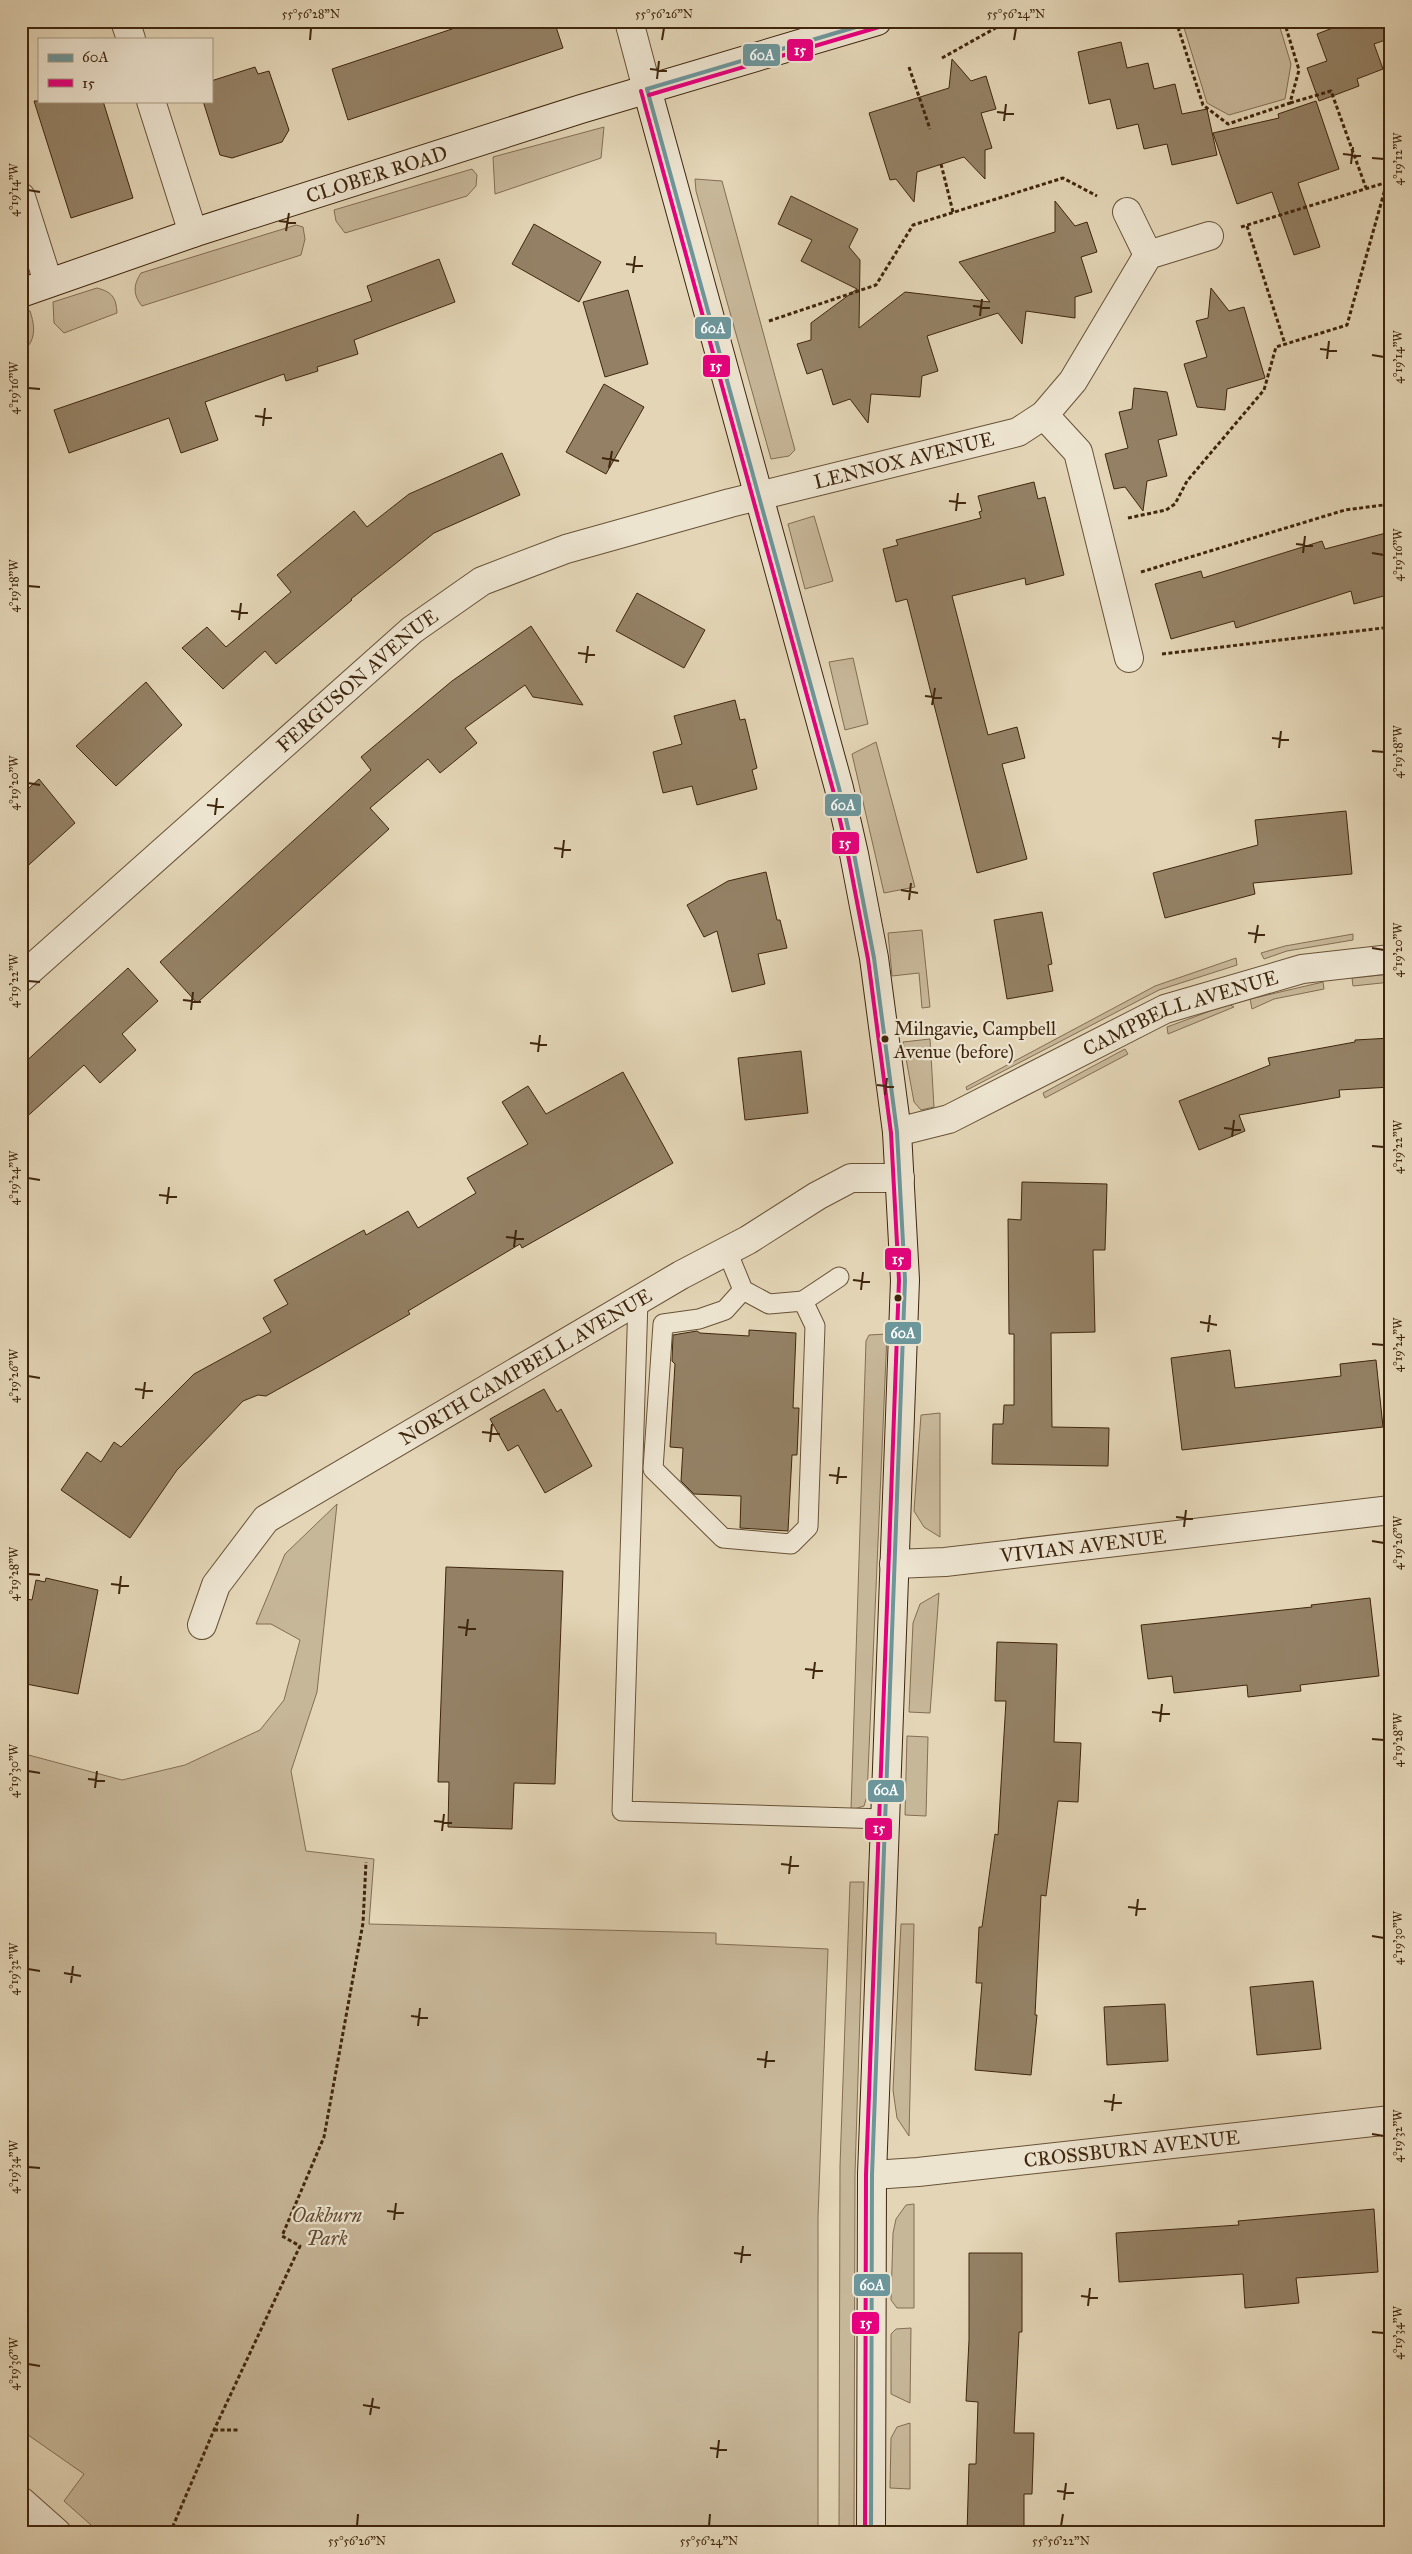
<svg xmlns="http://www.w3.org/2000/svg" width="1412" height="2554" viewBox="0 0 1412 2554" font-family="'IM FELL Great Primer',serif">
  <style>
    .green { fill: #c7b799; stroke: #836e53 }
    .building { fill: #948165; stroke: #3f260d }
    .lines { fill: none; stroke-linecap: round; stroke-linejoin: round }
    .lane-casing { stroke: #685237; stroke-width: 21 }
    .street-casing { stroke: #685237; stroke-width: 30 }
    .secondary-casing { stroke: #3f260d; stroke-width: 30 }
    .path { stroke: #3f260d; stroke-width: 3; stroke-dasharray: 4 2.5; stroke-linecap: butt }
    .lane { stroke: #ede4d0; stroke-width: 19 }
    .street { stroke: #ede4d0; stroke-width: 28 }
    .secondary { stroke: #ede4d0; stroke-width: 28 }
    .bus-1-casing { stroke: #ede4d0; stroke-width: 8 }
    .bus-2-casing { stroke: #ede4d0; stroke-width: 8 }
    .bus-1 { stroke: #6d969b; stroke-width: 4 }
    .bus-2 { stroke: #e6007e; stroke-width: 4 }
    .ticks { fill: none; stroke: #3f260d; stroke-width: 2 }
    .bus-dot { fill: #3f260d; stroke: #ede4d0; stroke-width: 2 }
    .labels { text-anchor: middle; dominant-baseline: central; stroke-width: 4.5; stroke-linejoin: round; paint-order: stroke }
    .bus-label { font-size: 19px; fill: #3f260d; stroke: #ede4d0; text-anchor: start }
    .street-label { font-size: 20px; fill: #3f260d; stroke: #ede4d0 }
    .park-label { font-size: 20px; font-style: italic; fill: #614a30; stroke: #ede4d0 }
    .line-badge { stroke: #ede4d0; stroke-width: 2 }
    .badge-label { font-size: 14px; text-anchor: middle; font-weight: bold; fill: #fff }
    .neatline { fill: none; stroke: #3f260d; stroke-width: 2 }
    .ticks-label { font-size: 12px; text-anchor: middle; fill: #3f260d }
  </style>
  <rect width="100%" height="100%" fill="#e3d5b6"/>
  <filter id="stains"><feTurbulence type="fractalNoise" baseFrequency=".004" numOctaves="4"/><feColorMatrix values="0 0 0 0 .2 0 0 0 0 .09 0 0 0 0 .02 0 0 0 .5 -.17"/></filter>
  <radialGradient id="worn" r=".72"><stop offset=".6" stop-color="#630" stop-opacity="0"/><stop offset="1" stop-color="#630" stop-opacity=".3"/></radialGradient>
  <g class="green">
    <polygon points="1182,21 1278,21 1291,64 1285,99 1229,115 1207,103"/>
    <polygon points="604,127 601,158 495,194 493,157"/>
    <polygon points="472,169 477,175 476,186 467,196 345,233 336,221 334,210"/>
    <polygon points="695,179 722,181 795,450 789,456 771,459 696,191"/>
    <path d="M296,225L303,227L305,239L301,255L142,306C133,295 133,285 141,273Z"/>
    <path d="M97,288C112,292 116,297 117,313L64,333L54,323L53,302Z"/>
    <path d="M21,310L30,311C35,326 37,342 21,352Z"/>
    <polygon points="814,516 833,581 805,589 788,524"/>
    <polygon points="853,658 868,724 845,730 829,662"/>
    <polygon points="876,742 915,887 884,893 852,754"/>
    <polygon points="922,930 930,1007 922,1008 919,973 892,976 888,933"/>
    <polygon points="1353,934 1353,940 1287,951 1264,959 1261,953 1285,946"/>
    <polygon points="1236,958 1237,965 1159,990 967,1090 966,1087 1155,986"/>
    <polygon points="1391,974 1391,982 1353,986 1352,978"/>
    <polygon points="1323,982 1324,989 1274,999 1252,1009 1250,999"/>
    <polygon points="1229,1004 1234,1007 1168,1034 1167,1027"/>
    <polygon points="930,1039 934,1107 921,1110 914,1102 903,1042"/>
    <polygon points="1125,1049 1128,1054 1045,1098 1043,1093"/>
    <polygon points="887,1334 867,1796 864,1806 851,1810 866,1341 869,1335"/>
    <polygon points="940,1413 940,1537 924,1527 914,1511 921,1415"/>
    <polygon points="337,1504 317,1692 291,1771 306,1851 374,1859 369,1924 716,1933 716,1944 828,1949 818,2217 818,2533 100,2533 64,2501 84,2474 21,2430 21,1753 122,1780 185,1765 260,1730 284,1700 300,1640 271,1624 256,1624 285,1554"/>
    <polygon points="939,1593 930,1713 909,1712 913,1623 920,1604"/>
    <polygon points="907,1736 928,1737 926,1816 905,1815"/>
    <polygon points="850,1882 864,1882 855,2174 854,2533 839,2533 840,2166"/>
    <polygon points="901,1924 914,1924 909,2136 897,2118 893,2090"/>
    <polygon points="914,2204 914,2308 897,2308 891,2300 893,2233 896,2219 906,2205"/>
    <polygon points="911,2328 910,2403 891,2394 891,2334 896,2329"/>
    <polygon points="910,2423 910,2489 890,2488 891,2438 897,2427"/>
  </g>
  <g class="building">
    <polygon points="476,21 554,21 563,48 348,120 332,69"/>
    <polygon points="1351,21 1391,21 1391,38 1374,44 1383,69 1357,79 1359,86 1319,101 1307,68 1327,61 1317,34"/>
    <polygon points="1121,42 1127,68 1148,63 1154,89 1175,84 1182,114 1207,109 1217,155 1172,165 1167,144 1144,149 1138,124 1117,129 1110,99 1089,104 1078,52"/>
    <polygon points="952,59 971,81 986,76 996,109 981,113 992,148 985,150 985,179 964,157 917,172 914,202 896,179 890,180 869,113 949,88"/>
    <polygon points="255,67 258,74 269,71 289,130 282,142 232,158 220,155 203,101 211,101 211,81"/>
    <polygon points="34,101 103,101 133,198 71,218"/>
    <polygon points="1316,101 1339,169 1298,183 1320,247 1294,255 1272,192 1237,204 1213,133 1279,118 1278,114"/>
    <polygon points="791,196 858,229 849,247 860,260 859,328 905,292 990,302 959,262 1055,232 1055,201 1075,226 1087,222 1097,252 1081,257 1092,292 1075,297 1075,318 1026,311 1022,344 998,313 927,336 938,371 922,376 920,397 871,394 868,423 850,399 833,405 822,369 807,374 797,344 811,340 811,323 857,289 801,261 812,240 778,224"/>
    <polygon points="534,224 601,262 579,302 512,264"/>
    <polygon points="439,259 455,302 354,340 358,354 317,367 318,371 286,381 284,374 205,402 218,440 181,453 169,418 69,453 54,410 372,301 367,286"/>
    <polygon points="1211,288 1229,311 1244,307 1265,378 1227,389 1225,410 1197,407 1184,364 1207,357 1196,321 1208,318"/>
    <polygon points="628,290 648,364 605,377 583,302"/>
    <polygon points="604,384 644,407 606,474 566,452"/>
    <polygon points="1134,388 1167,392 1177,435 1158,440 1167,476 1147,481 1143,511 1125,487 1114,489 1105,454 1128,448 1119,412 1132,409"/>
    <polygon points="502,453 520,495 434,533 351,599 352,600 276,664 265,651 223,689 182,648 207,627 226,647 291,592 277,575 354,511 367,527 409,494"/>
    <polygon points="1034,482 1038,499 1045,497 1064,575 1026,585 1025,578 952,596 988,735 1017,727 1025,758 1002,764 1027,859 977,873 907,599 896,602 883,549 898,545 896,540 981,518 979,512 982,511 978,496"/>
    <polygon points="1386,533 1391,553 1391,594 1354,604 1351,591 1236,628 1234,621 1171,639 1155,584 1201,571 1203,578 1322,541 1325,549"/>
    <polygon points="637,593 705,630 684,668 616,631"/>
    <polygon points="531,626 583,705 533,697 525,685 465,728 477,743 440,773 428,759 370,808 389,829 197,1003 160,962 371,770 361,757 452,681"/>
    <polygon points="146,682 182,725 116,786 76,746"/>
    <polygon points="735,700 740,720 745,719 757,768 752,770 757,789 697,805 692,786 663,793 653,752 682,744 674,716"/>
    <polygon points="39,779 75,823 21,872 21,795"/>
    <polygon points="1346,811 1352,874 1253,883 1255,894 1165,918 1153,873 1258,845 1255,820"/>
    <polygon points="766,872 777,920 780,920 787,948 758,954 765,984 732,992 717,931 704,937 687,905 728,881"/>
    <polygon points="1042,912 1052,964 1048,965 1053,991 1007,999 994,920"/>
    <polygon points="128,968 158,1001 122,1034 136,1050 100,1083 84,1065 21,1122 21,1066"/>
    <polygon points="1391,1038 1391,1087 1339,1090 1340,1097 1239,1115 1245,1131 1199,1150 1179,1101 1270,1065 1268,1058 1355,1042 1355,1040"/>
    <polygon points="801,1051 808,1113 745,1120 738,1058"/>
    <polygon points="623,1072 673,1163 522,1248 520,1244 408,1311 410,1314 320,1366 266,1396 258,1395 243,1401 177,1470 130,1538 61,1490 87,1452 101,1462 114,1442 121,1447 194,1374 271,1332 263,1318 288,1304 274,1280 364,1230 366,1235 408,1211 418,1228 476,1193 467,1178 528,1144 502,1102 528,1086 546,1114"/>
    <polygon points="1022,1182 1107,1184 1105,1250 1093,1250 1095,1332 1051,1333 1052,1427 1109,1428 1108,1466 992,1464 993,1424 1003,1424 1004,1405 1014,1405 1014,1334 1009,1334 1008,1219 1021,1220"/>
    <polygon points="749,1330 796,1333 793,1408 799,1408 797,1455 792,1455 788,1531 740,1528 741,1496 694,1494 681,1481 683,1448 670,1447 675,1364 672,1361 673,1335 697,1331 700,1333 749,1336"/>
    <polygon points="1230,1350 1235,1388 1341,1376 1340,1364 1376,1360 1383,1427 1182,1450 1171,1358"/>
    <polygon points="544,1389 557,1412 561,1409 592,1466 545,1493 518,1445 508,1451 490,1419"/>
    <polygon points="446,1567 563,1571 555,1784 514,1783 512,1829 448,1827 449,1782 438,1782"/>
    <polygon points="46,1578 98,1590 78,1694 21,1683 21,1598 32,1600 36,1580 45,1582"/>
    <polygon points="1370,1598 1379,1676 1300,1685 1301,1691 1248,1697 1247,1685 1174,1693 1172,1676 1148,1679 1141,1625 1312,1607 1311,1605"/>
    <polygon points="997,1642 1057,1644 1054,1742 1081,1743 1078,1802 1058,1801 1046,1896 1041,1895 1035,2015 1037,2015 1031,2075 975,2070 982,1983 976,1983 979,1927 982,1927 995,1834 998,1835 1006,1701 995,1701"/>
    <polygon points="1313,1981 1321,2049 1257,2055 1250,1987"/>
    <polygon points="1165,2004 1168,2061 1107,2065 1104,2007"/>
    <polygon points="1374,2209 1378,2272 1296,2278 1299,2303 1245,2308 1243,2274 1119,2282 1116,2233 1239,2225 1238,2221"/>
    <polygon points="969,2253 1022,2253 1022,2332 1019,2332 1014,2433 1034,2433 1032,2494 1024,2494 1024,2533 967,2533 969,2464 976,2464 978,2402 966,2401 969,2340"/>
  </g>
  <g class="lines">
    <g class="lane-casing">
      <g id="lane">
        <polyline points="727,1251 743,1290 769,1304 803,1301 815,1326 808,1527 791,1544 723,1538 653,1469 663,1324 699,1319 725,1310 743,1290"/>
        <polyline points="638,1300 622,1811 884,1819"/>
        <polyline points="803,1301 839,1277"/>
      </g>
    </g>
    <g class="street-casing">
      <g id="street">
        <polyline points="125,21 131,39"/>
        <polyline points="629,21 647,89"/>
        <polyline points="151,101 193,233"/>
        <polyline points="21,197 48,282"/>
        <polyline points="1127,212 1148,255"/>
        <polyline points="1044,415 1078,452 1129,658"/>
        <path id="s1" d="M21,978L412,630L482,581L566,549L730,503L1018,432L1044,415L1073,381L1148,255L1209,236"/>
        <path id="s2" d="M897,1132L949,1119L1165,1009L1302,969L1391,959"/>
        <path id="s3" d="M894,1564L945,1562L1391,1510"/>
        <path id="s4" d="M202,1625L216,1585L266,1519L681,1275L748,1240L817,1196L851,1178H900"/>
        <path id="s5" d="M872,2175L918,2172L1391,2120"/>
        <polyline points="21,2501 57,2533"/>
      </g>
    </g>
    <g class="secondary-casing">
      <g id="secondary">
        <polyline points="647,89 839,788 854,854 874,958 897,1132 905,1280 872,2175 871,2533"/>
        <path id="s6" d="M21,293L193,233L581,109L877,21"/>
      </g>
    </g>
    <g class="path">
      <polyline points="1176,21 1203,105 1228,124 1290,103 1299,70 1284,21"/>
      <polyline points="942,58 1008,21"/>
      <polyline points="909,67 930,129"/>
      <polyline points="1290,103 1331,91 1366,188"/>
      <polyline points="941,164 953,212"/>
      <polyline points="1247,226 1285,344"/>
      <polyline points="1241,227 1391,181"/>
      <polyline points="769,321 876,285 913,225 1063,178 1097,196"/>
      <polyline points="1128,518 1166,510 1175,504 1187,481 1264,390 1276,347 1347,325 1387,182"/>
      <polyline points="1141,572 1345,510 1391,504"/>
      <polyline points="1162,654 1391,627"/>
      <polyline points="214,2430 239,2430"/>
      <polyline points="170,2533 214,2430 300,2246 282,2236 324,2137 363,1923 366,1862"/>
    </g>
    <use href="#lane" class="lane"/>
    <use href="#street" class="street"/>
    <use href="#secondary" class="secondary"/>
    <g class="bus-1-casing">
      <g id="bus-1">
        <polyline points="647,89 839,788 854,854 874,958 897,1132 905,1280 872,2175 871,2533"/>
        <polyline points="647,89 876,21"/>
      </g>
    </g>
    <g class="bus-2-casing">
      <g id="bus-2">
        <polyline points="641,91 833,790 848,855 868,959 891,1133 899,1280 866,2175 865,2533"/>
        <polyline points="649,95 879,27"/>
      </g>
    </g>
    <use href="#bus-1" class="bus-1"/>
    <use href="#bus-2" class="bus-2"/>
  </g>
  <path class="ticks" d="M310,40L311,28M662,40L664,28M1014,40L1016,28M650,69L667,71M657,79L659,61M997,112L1014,114M1004,121L1006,104M1343,154L1361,156M1372,158L1384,159M1351,164L1353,147M28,190L40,192M279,221L296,223M286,231L289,213M626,264L643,266M633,273L635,256M973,306L990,308M980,316L982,299M1320,349L1337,351M1372,355L1384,357M1327,359L1329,341M28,388L40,389M255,416L272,418M263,426L265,408M602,458L619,461M609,468L612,451M949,501L966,503M956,511L958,493M1296,544L1313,546M1303,553L1305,536M1372,553L1384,555M28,586L40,587M231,611L248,613M239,620L241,603M578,653L595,655M586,663L588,646M925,696L942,698M932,705L935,688M1272,738L1289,740M1279,748L1281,731M1372,751L1384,752M28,783L40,785M207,805L224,807M215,815L217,798M554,848L571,850M562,858L564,840M901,890L918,893M909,900L911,883M1248,933L1265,935M1255,943L1258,925M1372,948L1384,950M28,981L40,982M183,1000L201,1002M191,1010L193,992M530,1043L547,1045M538,1052L540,1035M877,1085L894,1087M885,1095L887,1078M1224,1128L1241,1130M1232,1137L1234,1120M1372,1146L1384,1147M28,1178L40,1180M159,1195L177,1197M167,1204L169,1187M506,1237L524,1239M514,1247L516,1230M853,1280L870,1282M861,1290L863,1272M1200,1322L1217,1325M1208,1332L1210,1315M1372,1344L1384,1345M28,1376L40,1378M135,1389L153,1391M143,1399L145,1382M482,1432L500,1434M490,1442L492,1424M829,1475L847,1477M837,1484L839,1467M1176,1517L1193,1519M1184,1527L1186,1510M1372,1541L1384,1543M28,1574L40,1575M111,1584L129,1586M119,1594L121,1576M458,1627L476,1629M466,1636L468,1619M805,1669L823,1671M813,1679L815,1662M1152,1712L1170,1714M1160,1722L1162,1704M1372,1739L1384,1740M28,1771L40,1773M88,1779L105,1781M95,1788L97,1771M434,1821L452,1823M442,1831L444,1814M781,1864L799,1866M789,1874L791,1856M1128,1907L1146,1909M1136,1916L1138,1899M1372,1936L1384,1938M28,1969L40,1971M64,1973L81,1976M71,1983L73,1966M411,2016L428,2018M418,2026L420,2008M757,2059L775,2061M765,2068L767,2051M1104,2101L1122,2103M1112,2111L1114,2094M1372,2134L1384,2136M28,2167L40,2168M387,2211L404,2213M394,2220L396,2203M734,2253L751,2255M741,2263L743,2246M1081,2296L1098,2298M1088,2306L1090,2288M1372,2332L1384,2333M28,2364L40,2366M363,2405L380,2408M370,2415L373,2398M710,2448L727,2450M717,2458L719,2440M1057,2491L1074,2493M1064,2500L1066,2483M357,2526L358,2514M709,2526L710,2514M1061,2526L1063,2514"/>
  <g class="bus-dot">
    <circle cx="885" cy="1039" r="4.5"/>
    <circle cx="898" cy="1298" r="4.5"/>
  </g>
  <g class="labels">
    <g class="bus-label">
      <text x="894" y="1028">Milngavie, Campbell<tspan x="894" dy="23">Avenue (before)</tspan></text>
    </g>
    <g class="street-label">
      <text stroke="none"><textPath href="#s6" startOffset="375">CLOBER ROAD</textPath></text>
      <text stroke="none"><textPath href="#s1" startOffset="1048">LENNOX AVENUE</textPath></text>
      <text stroke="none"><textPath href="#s1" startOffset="449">FERGUSON AVENUE</textPath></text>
      <text stroke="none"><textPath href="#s2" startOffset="309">CAMPBELL AVENUE</textPath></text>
      <text stroke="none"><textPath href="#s4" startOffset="426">NORTH CAMPBELL AVENUE</textPath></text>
      <text stroke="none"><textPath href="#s3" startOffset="190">VIVIAN AVENUE</textPath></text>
      <text stroke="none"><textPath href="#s5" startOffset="261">CROSSBURN AVENUE</textPath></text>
    </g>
    <g class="park-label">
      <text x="327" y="2215">Oakburn<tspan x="327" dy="23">Park</tspan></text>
    </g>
  </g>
  <g class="line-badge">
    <rect x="786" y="38" width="28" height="24" rx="5" fill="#e6007e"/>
    <rect x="742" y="43" width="39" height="24" rx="5" fill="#6d969b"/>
    <rect x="694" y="316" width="38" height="24" rx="5" fill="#6d969b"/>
    <rect x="702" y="354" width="29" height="24" rx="5" fill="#e6007e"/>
    <rect x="824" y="793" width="38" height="24" rx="5" fill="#6d969b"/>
    <rect x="831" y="831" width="29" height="24" rx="5" fill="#e6007e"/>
    <rect x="884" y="1247" width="28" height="24" rx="5" fill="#e6007e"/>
    <rect x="884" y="1321" width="38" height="24" rx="5" fill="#6d969b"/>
    <rect x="867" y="1779" width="38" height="24" rx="5" fill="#6d969b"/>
    <rect x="864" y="1817" width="29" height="24" rx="5" fill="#e6007e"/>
    <rect x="853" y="2273" width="38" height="24" rx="5" fill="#6d969b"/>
    <rect x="851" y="2311" width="29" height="24" rx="5" fill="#e6007e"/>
  </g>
  <g class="badge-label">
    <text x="800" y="55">15</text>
    <text x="762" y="60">60A</text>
    <text x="713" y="333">60A</text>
    <text x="716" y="371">15</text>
    <text x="843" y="810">60A</text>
    <text x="845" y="848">15</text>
    <text x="898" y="1264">15</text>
    <text x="903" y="1338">60A</text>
    <text x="886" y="1795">60A</text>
    <text x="879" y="1833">15</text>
    <text x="872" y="2290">60A</text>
    <text x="866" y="2328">15</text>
  </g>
  <rect width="1412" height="2554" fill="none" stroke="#e3d5b6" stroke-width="55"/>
  <rect x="38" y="38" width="175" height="65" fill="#ede4d0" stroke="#a79882"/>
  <rect x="48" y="54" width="25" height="8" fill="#6d969b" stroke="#a79882"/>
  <text x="82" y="62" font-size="15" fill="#3f260d">60A</text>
  <rect x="48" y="79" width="25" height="8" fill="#e6007e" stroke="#a79882"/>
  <text x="82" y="88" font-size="15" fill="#3f260d">15</text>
  <rect x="28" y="28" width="1356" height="2498" class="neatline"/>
  <g class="ticks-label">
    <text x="311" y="18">55°56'28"N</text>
    <text x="664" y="18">55°56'26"N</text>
    <text x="1016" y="18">55°56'24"N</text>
    <text transform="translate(1398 159) rotate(-90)" y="4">4°19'12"W</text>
    <text transform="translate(14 190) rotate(-90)" y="4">4°19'14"W</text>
    <text transform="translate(1398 357) rotate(-90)" y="4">4°19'14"W</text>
    <text transform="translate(14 388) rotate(-90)" y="4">4°19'16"W</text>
    <text transform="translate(1398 555) rotate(-90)" y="4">4°19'16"W</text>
    <text transform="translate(14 586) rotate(-90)" y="4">4°19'18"W</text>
    <text transform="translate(1398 752) rotate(-90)" y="4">4°19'18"W</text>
    <text transform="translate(14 783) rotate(-90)" y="4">4°19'20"W</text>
    <text transform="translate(1398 950) rotate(-90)" y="4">4°19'20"W</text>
    <text transform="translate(14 981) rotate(-90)" y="4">4°19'22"W</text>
    <text transform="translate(1398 1147) rotate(-90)" y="4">4°19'22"W</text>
    <text transform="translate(14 1178) rotate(-90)" y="4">4°19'24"W</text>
    <text transform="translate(1398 1345) rotate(-90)" y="4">4°19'24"W</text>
    <text transform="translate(14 1376) rotate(-90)" y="4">4°19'26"W</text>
    <text transform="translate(1398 1543) rotate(-90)" y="4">4°19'26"W</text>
    <text transform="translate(14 1574) rotate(-90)" y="4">4°19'28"W</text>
    <text transform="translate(1398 1740) rotate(-90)" y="4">4°19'28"W</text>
    <text transform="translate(14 1771) rotate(-90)" y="4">4°19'30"W</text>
    <text transform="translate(1398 1938) rotate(-90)" y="4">4°19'30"W</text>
    <text transform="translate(14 1969) rotate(-90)" y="4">4°19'32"W</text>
    <text transform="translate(1398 2136) rotate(-90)" y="4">4°19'32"W</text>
    <text transform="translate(14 2167) rotate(-90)" y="4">4°19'34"W</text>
    <text transform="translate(1398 2333) rotate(-90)" y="4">4°19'34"W</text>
    <text transform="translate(14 2364) rotate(-90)" y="4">4°19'36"W</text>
    <text x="357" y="2545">55°56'26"N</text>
    <text x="709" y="2545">55°56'24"N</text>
    <text x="1061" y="2545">55°56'22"N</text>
  </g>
  <rect width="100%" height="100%" filter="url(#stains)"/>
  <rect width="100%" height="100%" fill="url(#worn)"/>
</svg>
